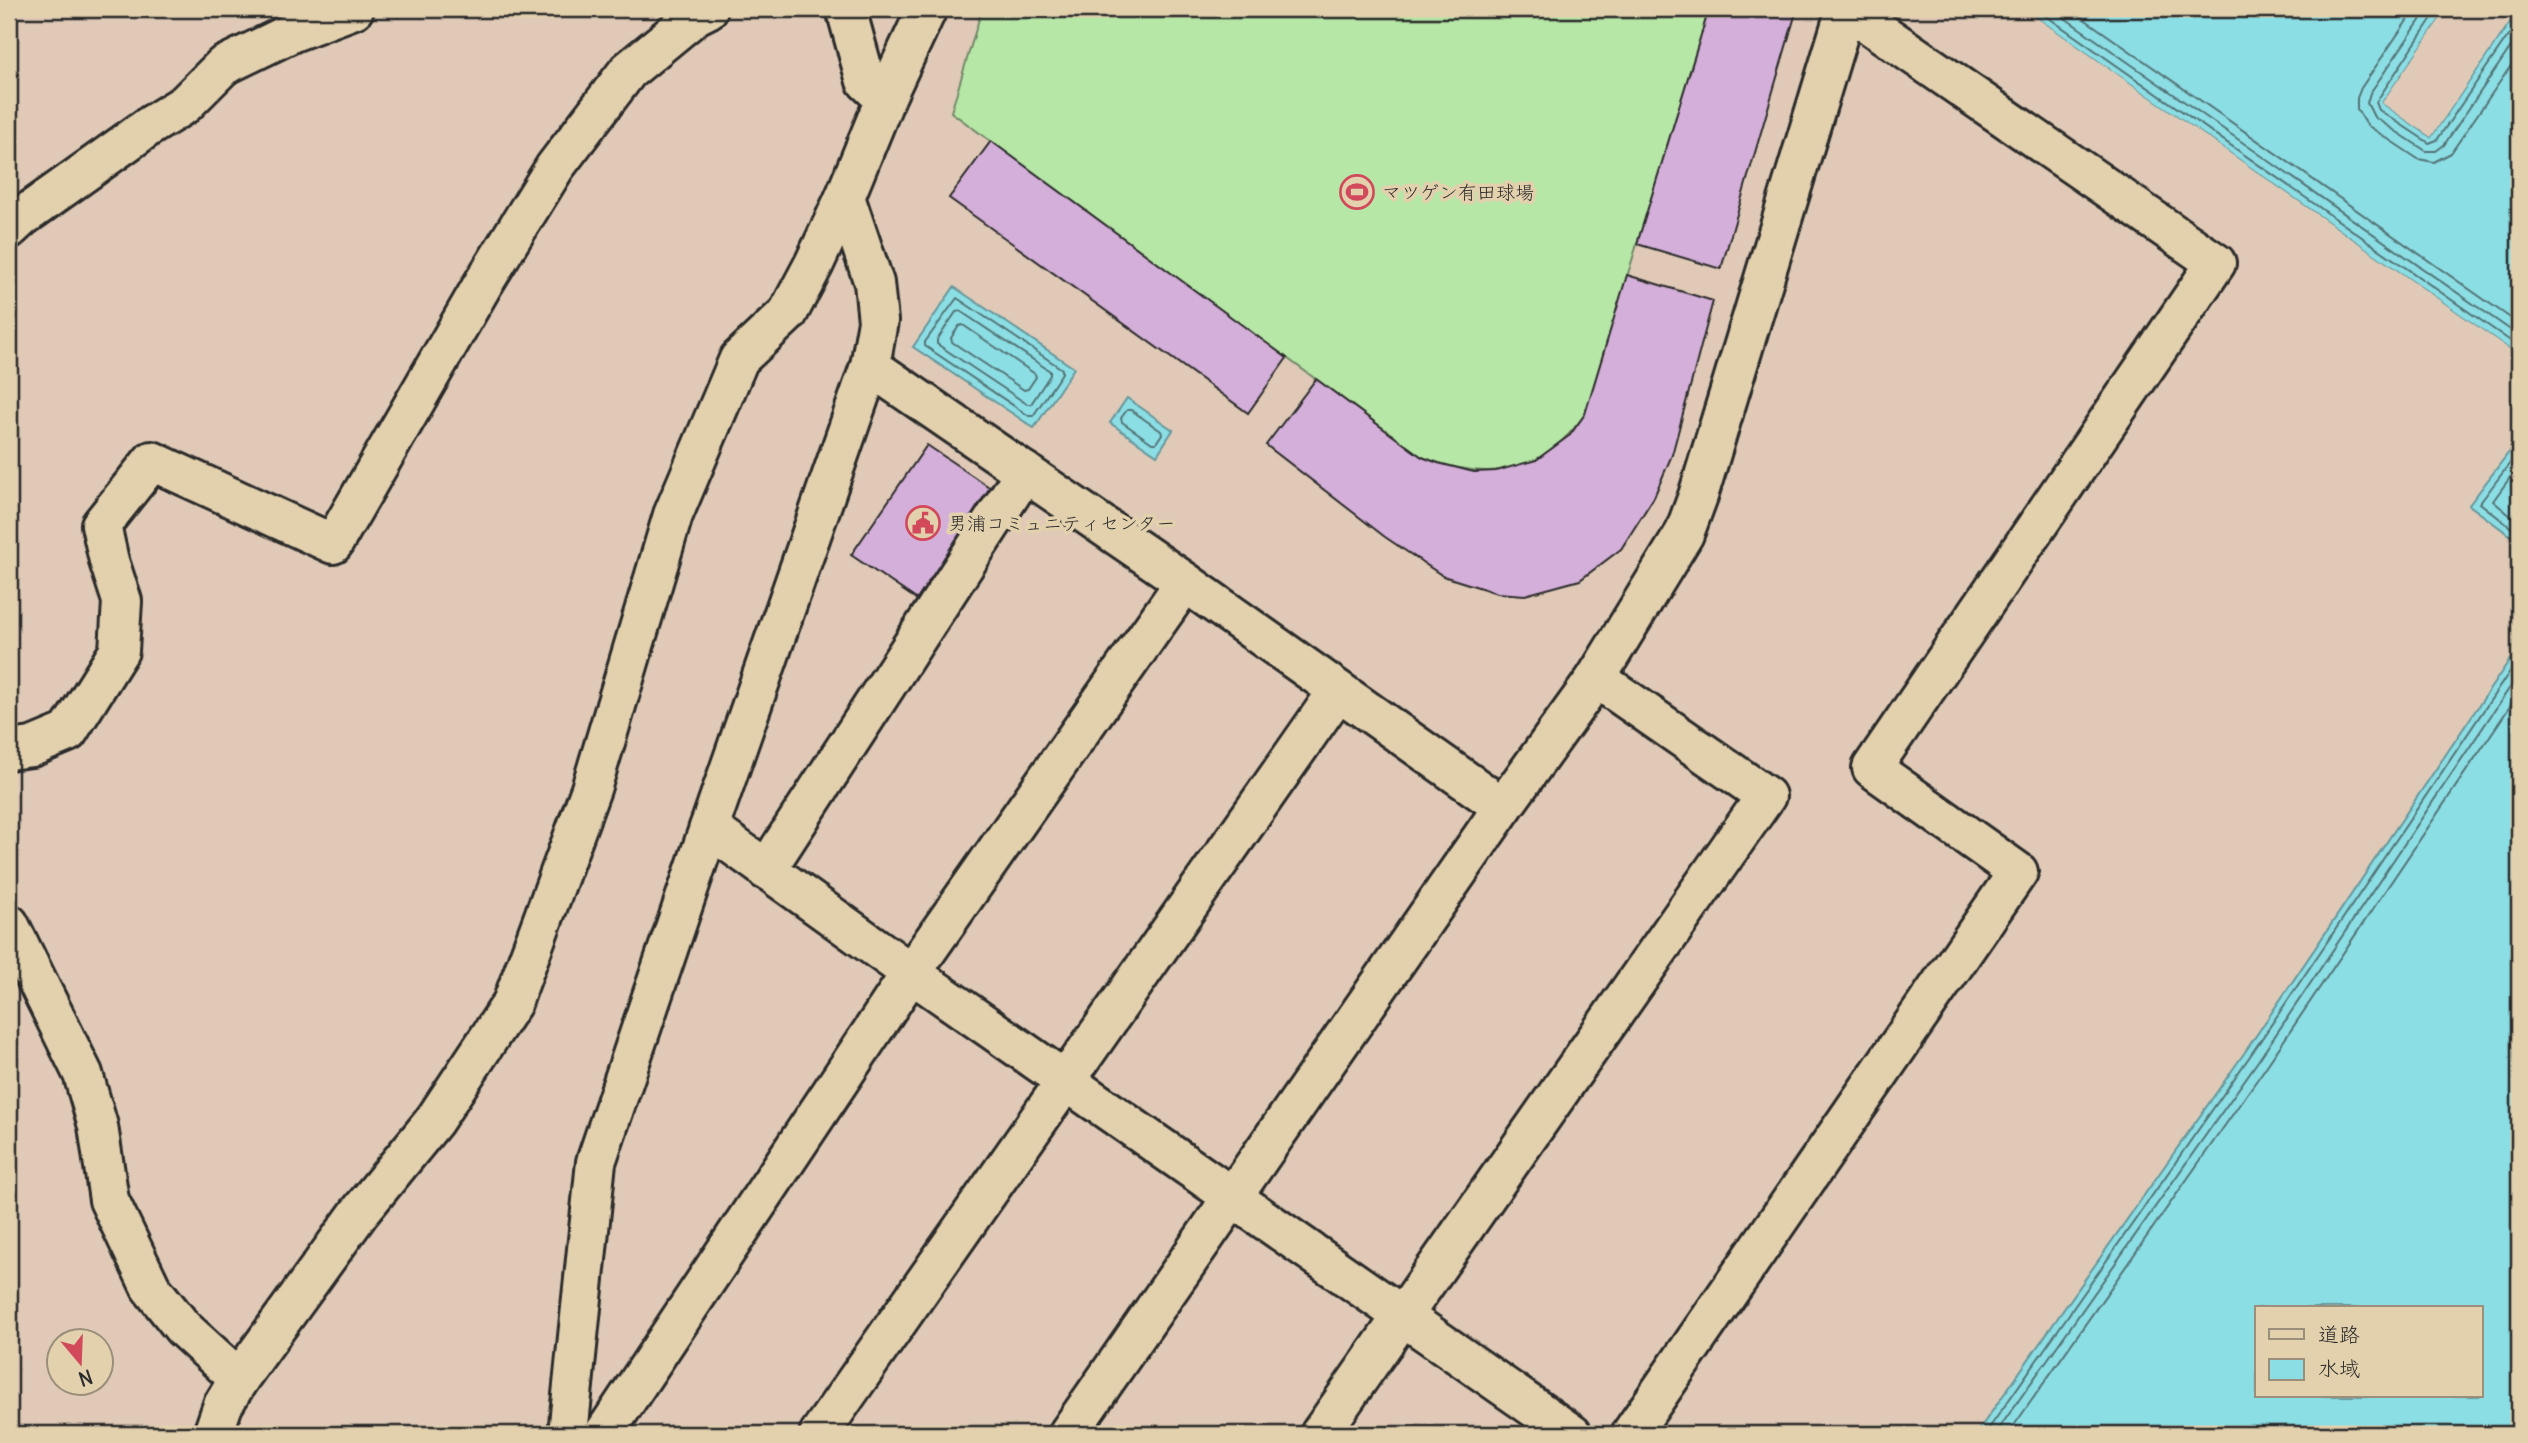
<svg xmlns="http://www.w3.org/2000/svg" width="2528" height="1443" viewBox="0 0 2528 1443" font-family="Delius,'Klee One',sans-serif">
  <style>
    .pitch { fill: #b7e7a7; stroke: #718969; stroke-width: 2 }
    .water { fill: #8cdee5; stroke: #65969b; stroke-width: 2; fill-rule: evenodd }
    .pier { fill: #e0cab7 }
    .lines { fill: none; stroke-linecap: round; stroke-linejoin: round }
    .shore { stroke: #527375; stroke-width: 2 }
    .building { fill: #d4afd9; stroke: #2b2b2b; stroke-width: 2 }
    .minor-casing { stroke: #2b2b2b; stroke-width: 44 }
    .tertiary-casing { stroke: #2b2b2b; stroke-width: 44 }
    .minor { stroke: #e3d1ae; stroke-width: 38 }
    .tertiary { stroke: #e3d1ae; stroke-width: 38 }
    .labels { text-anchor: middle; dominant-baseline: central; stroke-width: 7; stroke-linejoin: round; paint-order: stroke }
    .poi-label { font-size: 19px; fill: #2b2b2b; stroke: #e3d1ae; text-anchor: start }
  </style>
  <rect width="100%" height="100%" fill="#e0cab7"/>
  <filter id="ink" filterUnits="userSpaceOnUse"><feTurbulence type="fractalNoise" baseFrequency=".0143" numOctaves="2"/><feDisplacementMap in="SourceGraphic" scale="14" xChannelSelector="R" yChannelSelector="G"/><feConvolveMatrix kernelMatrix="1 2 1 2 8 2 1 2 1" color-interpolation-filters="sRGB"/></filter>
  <g filter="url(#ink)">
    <path class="pitch" d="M982,9H1709L1585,414C1542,475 1490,483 1422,457L951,112Z"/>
    <g class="water">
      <polygon points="2024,9 2447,9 2382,103 2431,137 2519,9 2519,356"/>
      <polygon points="954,287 1074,368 1034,428 913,347"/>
      <polygon points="1127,398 1173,430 1157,455 1110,423"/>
      <polygon points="2519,439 2519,542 2469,505"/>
      <path d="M2519,646V1434H1976L2245,1052ZM2481,1308V1396H2257V1308Z"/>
    </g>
    <g class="pier">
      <polygon points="2021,9 2024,9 2519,356 2519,359"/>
      <polygon points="2447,9 2450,10 2387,102 2430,132 2514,9 2518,9 2431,137 2382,103"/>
    </g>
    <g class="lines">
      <g class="shore">
        <polyline points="2036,9 2519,347"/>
        <polyline points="2052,9 2519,336"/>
        <polyline points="2070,9 2519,324"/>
        <polyline points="2415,9 2361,88 2357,98 2357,109 2367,125 2418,159 2434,162 2451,153 2519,54"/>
        <polyline points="2428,9 2370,93 2367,103 2374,117 2426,151 2436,151 2444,145 2519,35"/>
        <polyline points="2438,9 2376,102 2379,110 2429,143 2437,140 2519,20"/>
        <polygon points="957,298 1062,369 1062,373 1033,416 1029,416 925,346 925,342"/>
        <polygon points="960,311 1050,371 1050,375 1031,404 1027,404 937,344 937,340 956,312"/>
        <polygon points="963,325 1035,374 1036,377 1028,389 1024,390 952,342 951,338 959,326"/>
        <polygon points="1127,410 1131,410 1161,431 1162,434 1156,443 1152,443 1122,422 1121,418"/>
        <polyline points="2519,451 2480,503 2519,534"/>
        <polyline points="2519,465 2493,501 2519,523"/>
        <polyline points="1985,1434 2250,1056 2519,658"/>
        <polyline points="1995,1434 2258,1061 2519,674"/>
        <polyline points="2008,1434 2266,1067 2519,693"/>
      </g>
    </g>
    <g class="building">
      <polygon points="1709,9 1797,9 1721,269 1637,244"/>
      <polygon points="991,141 1287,358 1248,413 949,198"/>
      <polygon points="1627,275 1713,301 1672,455 1654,497 1621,549 1580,580 1525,595 1497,593 1443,576 1385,537 1266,445 1316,379 1422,457 1438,463 1474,472 1496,471 1536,460 1570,435 1585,414"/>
      <polygon points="927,445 995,491 919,601 851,555"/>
    </g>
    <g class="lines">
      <g class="minor-casing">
        <g id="minor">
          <polyline points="846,9 866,81 885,99"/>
          <polyline points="9,229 22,217 148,127 185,104 223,66 293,32 354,9"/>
          <polyline points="870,366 1185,582 1503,807"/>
          <polyline points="9,750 32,747 68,732 119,651 122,601 109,561 101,525 152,461 333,544 483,284 555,167 628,71 696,15 708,9"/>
          <polyline points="709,828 911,973 1572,1434"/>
          <polyline points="766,870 1025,472"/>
          <polyline points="9,924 83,1074 98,1126 109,1200 151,1288 183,1328 239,1379"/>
          <polyline points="213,1434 223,1405 239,1379 359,1213 434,1121 512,1003 591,789 673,515 739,359 788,313 814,264 845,197 885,99 927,9"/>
          <polyline points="568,1434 596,1162 709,828 870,366 878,321 874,283 845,197"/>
          <polyline points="604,1434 911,973 1185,582"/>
          <polyline points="819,1434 1338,691"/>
          <polyline points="1320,1434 1766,796 1596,678"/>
          <polyline points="1631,1434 2018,872 1872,768 2216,263 1847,9"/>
        </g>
      </g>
      <g class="tertiary-casing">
        <polyline id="tertiary" points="1068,1434 1503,807 1596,678 1684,534 1698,496 1846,9"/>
      </g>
      <use href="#minor" class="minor"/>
      <use href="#tertiary" class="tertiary"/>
    </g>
  </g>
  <defs>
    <g id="stadium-ring" transform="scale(1.75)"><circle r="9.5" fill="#e3d1ae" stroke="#d1495b" stroke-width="1.5"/><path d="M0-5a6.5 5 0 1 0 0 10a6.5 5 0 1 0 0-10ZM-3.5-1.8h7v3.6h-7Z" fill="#d1495b"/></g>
    <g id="civic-ring" transform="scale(1.75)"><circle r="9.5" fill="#e3d1ae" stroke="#d1495b" stroke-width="1.5"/><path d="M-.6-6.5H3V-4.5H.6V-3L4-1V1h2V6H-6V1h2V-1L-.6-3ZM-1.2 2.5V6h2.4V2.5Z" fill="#d1495b"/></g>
  </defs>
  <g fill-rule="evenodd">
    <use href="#stadium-ring" x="1357" y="192"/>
    <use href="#civic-ring" x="923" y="523"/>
  </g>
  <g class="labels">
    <g class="poi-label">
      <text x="1382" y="192">マツゲン有田球場</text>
      <text x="948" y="523">男浦コミュニティセンター</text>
    </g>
  </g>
  <rect width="2528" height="1443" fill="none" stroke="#e3d1ae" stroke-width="35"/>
  <rect x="18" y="18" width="2493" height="1408" fill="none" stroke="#2b2b2b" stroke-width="2.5" filter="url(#ink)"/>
  <rect x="2255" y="1306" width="228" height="91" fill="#e3d1ae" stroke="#998f7a" stroke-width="2"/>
  <rect x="2269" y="1329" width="35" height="10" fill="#e3d1ae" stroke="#998f7a" stroke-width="2"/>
  <text x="2318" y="1342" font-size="21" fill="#2b2b2b">道路</text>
  <rect x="2269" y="1359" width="35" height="21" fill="#8cdee5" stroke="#998f7a" stroke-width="2"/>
  <text x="2318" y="1376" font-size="21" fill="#2b2b2b">水域</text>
  <g transform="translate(80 1362) rotate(161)"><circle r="33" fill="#e3d1ae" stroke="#998f7a" stroke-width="2"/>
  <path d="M0-5L12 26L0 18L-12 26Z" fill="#d1495b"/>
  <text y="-10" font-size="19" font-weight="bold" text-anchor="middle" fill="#2b2b2b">N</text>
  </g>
</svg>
